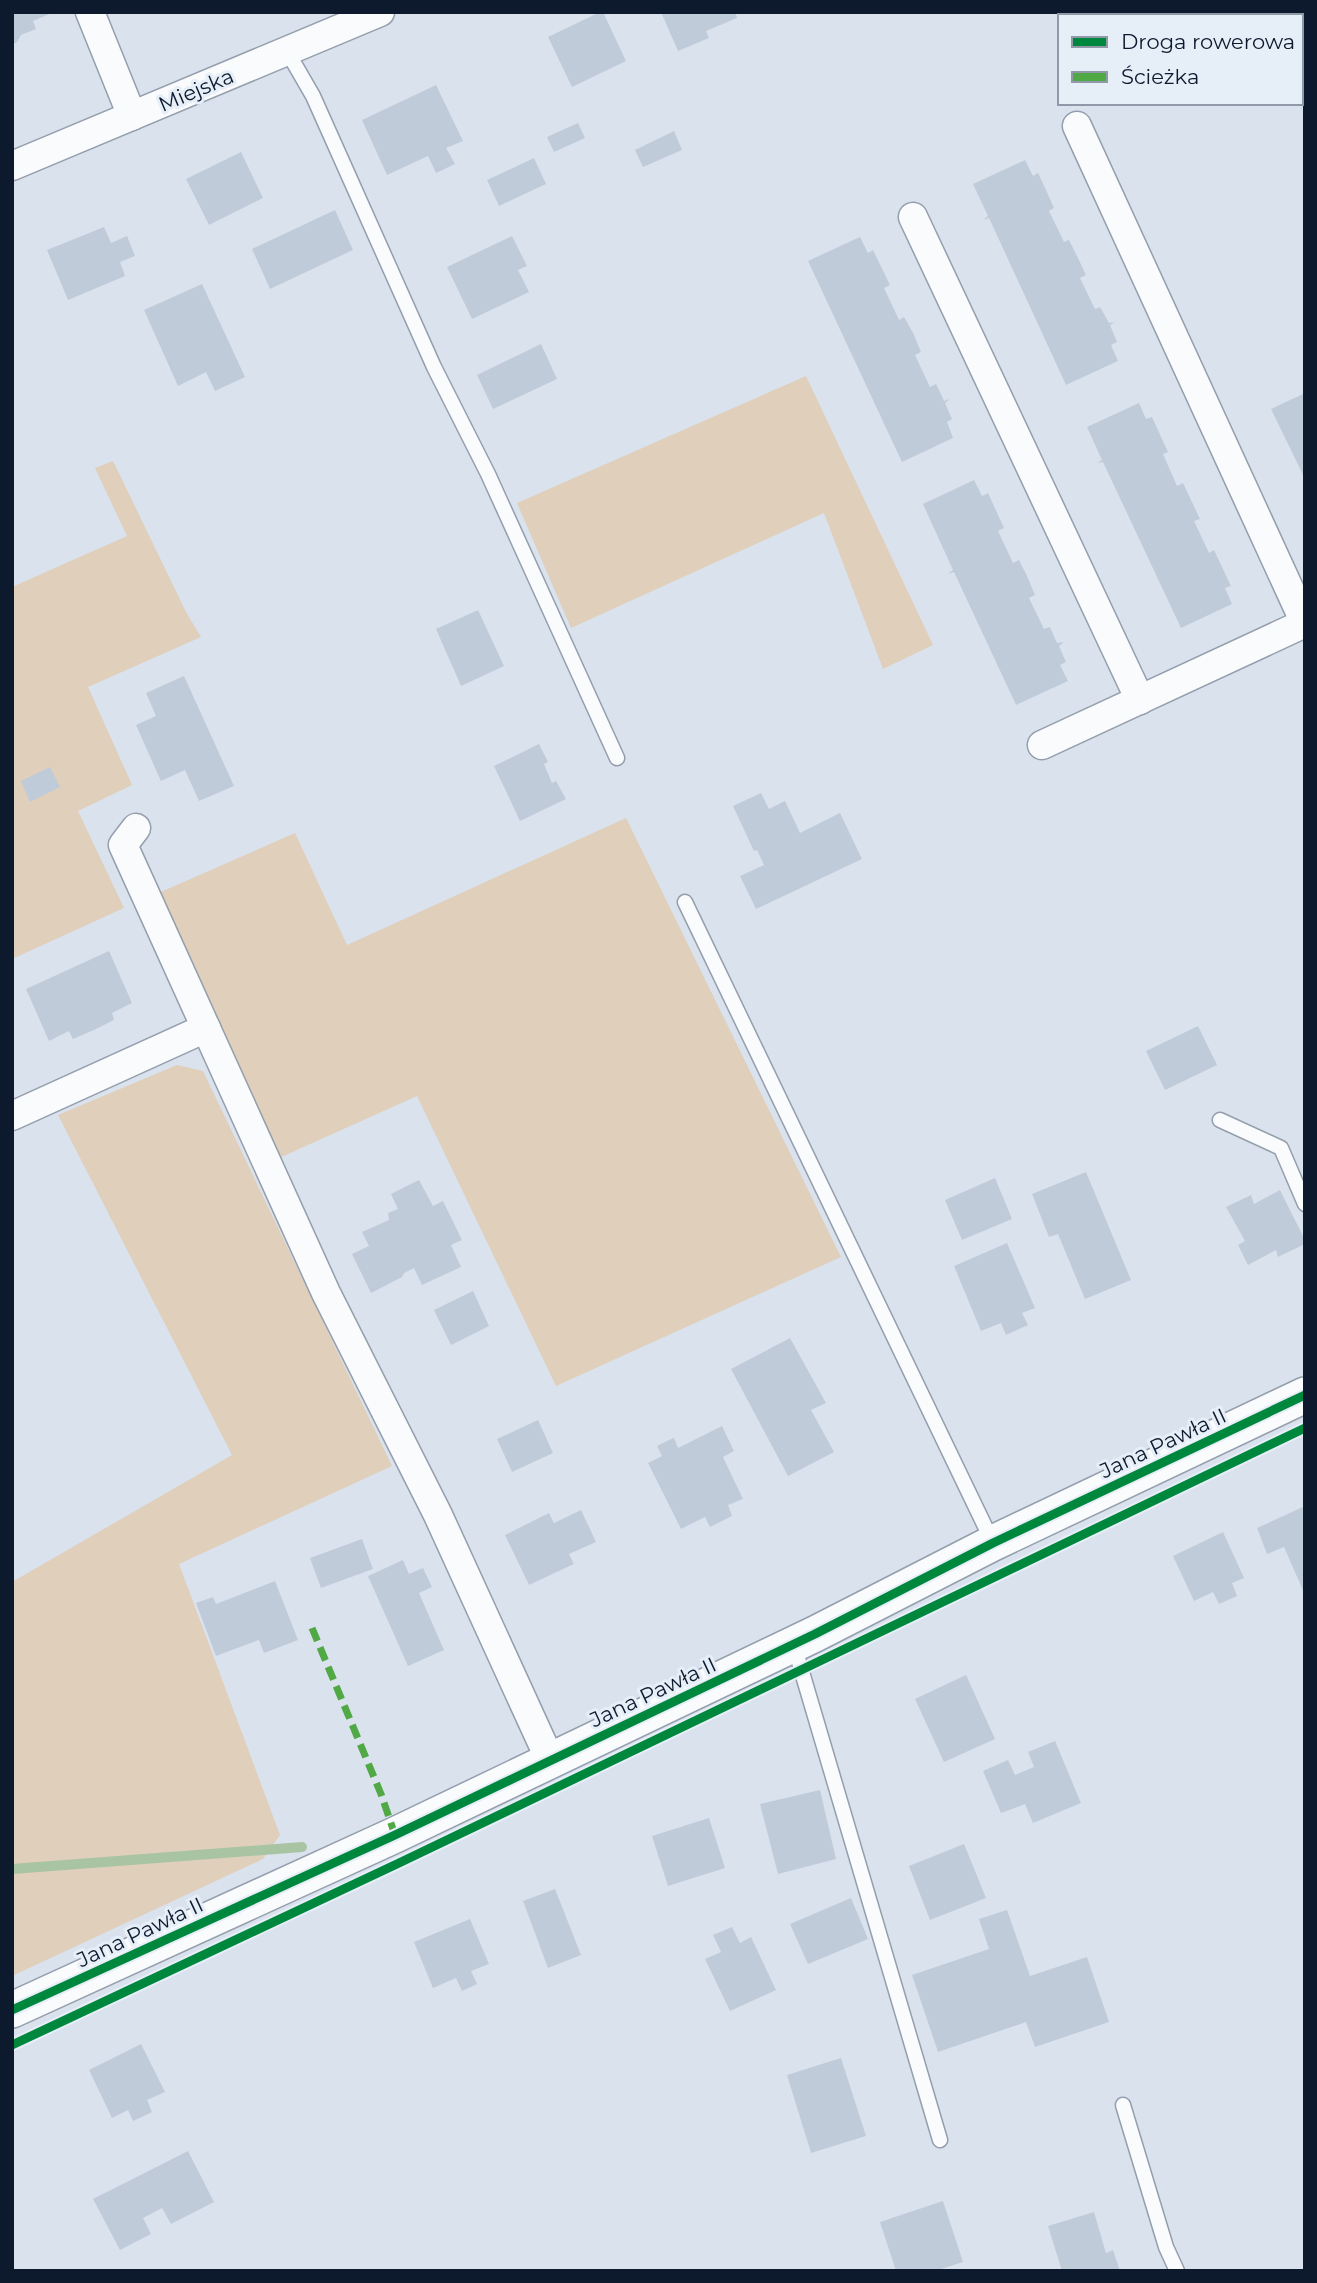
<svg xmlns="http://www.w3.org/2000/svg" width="1317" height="2283" viewBox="0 0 1317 2283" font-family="Montserrat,sans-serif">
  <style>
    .green { fill: #dfcfbb }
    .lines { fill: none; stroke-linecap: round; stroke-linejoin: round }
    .stream { stroke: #a8c4a2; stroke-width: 10 }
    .building { fill: #c0cbda }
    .service-casing { stroke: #949eac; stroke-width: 17 }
    .minor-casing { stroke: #949eac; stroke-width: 31 }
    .tertiary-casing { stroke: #949eac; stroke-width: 38 }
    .service { stroke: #f9fbfc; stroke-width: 14 }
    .minor { stroke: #f9fbfc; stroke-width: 28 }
    .tertiary { stroke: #f9fbfc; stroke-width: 35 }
    .quiet { stroke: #50a944; stroke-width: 7; stroke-dasharray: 14 7; stroke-linecap: butt }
    .cycleway-casing { stroke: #e6eef8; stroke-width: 13 }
    .cycleway { stroke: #00873e; stroke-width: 9 }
    .labels { text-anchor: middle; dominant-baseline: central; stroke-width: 6; stroke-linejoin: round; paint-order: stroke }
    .street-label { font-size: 21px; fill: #0d1a2d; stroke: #e6eef8 }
  </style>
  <rect width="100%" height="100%" fill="#dae2ee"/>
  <g class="green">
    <polygon points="806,376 933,645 883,669 824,513 571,628 517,503"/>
    <polygon points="113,461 186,612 201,637 88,687 132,785 78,811 124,908 12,959 12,587 127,536 95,468"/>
    <polygon points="626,818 841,1257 556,1386 417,1096 279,1158 154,895 295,833 347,945"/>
    <polygon points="177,1065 203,1071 392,1466 179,1564 280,1835 263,1859 12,1976 12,1582 232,1455 58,1115"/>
  </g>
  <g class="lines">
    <polyline class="stream" points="12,1869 302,1847"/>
  </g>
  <g class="building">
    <polygon points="12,12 54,12 33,21 36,29 21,35 17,42 12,45"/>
    <polygon points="600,12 603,12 626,61 572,87 548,37"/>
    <polygon points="661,12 735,12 737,18 706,31 709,38 678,51"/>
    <polygon points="436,85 463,141 446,148 455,164 436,173 428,156 387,175 362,120"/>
    <polygon points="578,123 585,138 554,152 547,137"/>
    <polygon points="674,131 682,150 643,167 635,150"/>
    <polygon points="241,152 263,198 209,225 186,179"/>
    <polygon points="534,158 546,184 499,206 487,180"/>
    <polygon points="1025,160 1033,176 1038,173 1046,190 1054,208 1049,211 1064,242 1069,240 1078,258 1086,275 1080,278 1095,309 1100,307 1109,323 1115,322 1110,325 1117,342 1111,345 1118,361 1066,385 989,218 983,220 988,216 973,184"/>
    <polygon points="335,210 353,250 270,289 252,249"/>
    <polygon points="104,227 111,243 127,236 135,256 120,262 125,276 68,300 47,250"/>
    <polygon points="512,236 527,266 518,270 529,292 472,319 447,267"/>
    <polygon points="860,237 868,253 873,250 890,285 884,288 899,320 904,317 913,333 921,352 915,355 930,387 936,384 944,401 950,399 945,403 952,419 947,422 953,438 902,462 808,261"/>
    <polygon points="202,284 245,377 215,391 206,372 178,386 144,310"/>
    <polygon points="541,344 557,379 493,409 477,375"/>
    <polygon points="1305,393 1305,479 1271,409"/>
    <polygon points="1139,403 1146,419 1152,417 1168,452 1163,454 1177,486 1183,483 1200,519 1194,521 1209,553 1214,550 1231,586 1225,588 1232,604 1181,628 1103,462 1097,463 1102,460 1087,427"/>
    <polygon points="974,480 982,496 988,493 1004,528 998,531 1013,563 1019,560 1027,576 1035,595 1029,598 1044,629 1050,627 1057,643 1064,642 1059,646 1066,662 1060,665 1068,681 1016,705 954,572 948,574 953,570 923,504"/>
    <polygon points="478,610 504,666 461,686 436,629"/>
    <polygon points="184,676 234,786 199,801 185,770 161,781 136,725 156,716 146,693"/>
    <polygon points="539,744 548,762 544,764 552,783 556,781 566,799 520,821 494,766"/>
    <polygon points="50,767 60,787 30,802 21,781"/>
    <polygon points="761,793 769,809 785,801 800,833 840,813 862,859 756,909 740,876 764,865 757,850 754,851 733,806"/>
    <polygon points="109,951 132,1003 112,1013 114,1020 94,1030 73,1039 69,1031 49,1041 26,989"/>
    <polygon points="1198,1026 1217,1065 1165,1090 1146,1051"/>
    <polygon points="1086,1172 1131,1280 1085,1299 1058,1234 1049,1237 1032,1194"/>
    <polygon points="995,1178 1012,1219 962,1240 945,1200"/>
    <polygon points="419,1180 433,1206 443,1201 462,1240 451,1245 461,1267 422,1285 414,1268 404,1273 402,1277 371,1293 352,1254 369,1246 362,1232 389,1220 388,1213 398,1209 391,1194"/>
    <polygon points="1280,1190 1305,1240 1305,1244 1278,1257 1276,1250 1248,1265 1238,1245 1245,1241 1226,1207 1251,1195 1254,1204"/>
    <polygon points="1007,1243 1035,1308 1022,1313 1028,1325 1006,1335 1001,1323 981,1331 954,1266"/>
    <polygon points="473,1291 489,1326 451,1345 434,1310"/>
    <polygon points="790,1338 826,1403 811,1410 834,1452 788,1476 731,1369"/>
    <polygon points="538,1420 553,1453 512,1472 497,1439"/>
    <polygon points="722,1426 734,1451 723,1457 743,1499 728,1505 732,1516 710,1527 705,1517 681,1529 648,1463 662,1456 657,1446 669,1440 674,1438 678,1448"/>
    <polygon points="1305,1506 1305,1595 1284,1547 1267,1554 1257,1528"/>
    <polygon points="581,1510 596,1542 569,1554 574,1564 529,1585 505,1535 549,1513 554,1523"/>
    <polygon points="1223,1532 1244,1578 1232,1583 1237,1596 1219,1604 1213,1592 1194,1601 1173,1556"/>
    <polygon points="362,1539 373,1569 321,1588 310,1558"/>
    <polygon points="403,1560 409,1574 423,1568 432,1587 419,1593 444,1650 408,1666 368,1576"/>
    <polygon points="275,1581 298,1640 264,1653 259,1640 216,1656 196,1603 213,1597 216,1604"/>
    <polygon points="966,1675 995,1739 944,1762 915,1699"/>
    <polygon points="1055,1741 1081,1803 1033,1823 1025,1804 1001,1813 983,1771 1008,1760 1015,1775 1034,1767 1028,1752"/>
    <polygon points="820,1790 836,1859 778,1874 760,1804"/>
    <polygon points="709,1818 725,1868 668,1886 652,1836"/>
    <polygon points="964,1844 986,1898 930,1920 909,1866"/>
    <polygon points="555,1889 581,1955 548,1968 523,1901"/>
    <polygon points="851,1898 868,1939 808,1964 790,1924"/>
    <polygon points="1007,1910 1030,1976 1087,1957 1109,2022 1035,2047 1026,2022 938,2052 912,1975 989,1949 979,1919"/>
    <polygon points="470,1919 489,1964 471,1971 477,1984 462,1991 456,1978 433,1988 414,1942"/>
    <polygon points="732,1927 740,1943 751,1937 776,1990 730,2011 705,1959 721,1952 713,1935"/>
    <polygon points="141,2044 165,2092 147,2100 152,2112 133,2121 128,2110 112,2118 89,2070"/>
    <polygon points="841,2058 866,2136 811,2153 787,2075"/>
    <polygon points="188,2151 214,2202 171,2224 162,2208 143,2218 151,2234 120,2250 93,2199"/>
    <polygon points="943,2201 963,2262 935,2271 896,2271 880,2222"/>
    <polygon points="1094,2212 1106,2253 1113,2250 1120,2271 1062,2271 1048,2226"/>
  </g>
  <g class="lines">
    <g class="service-casing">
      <g id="service">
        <polyline points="287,51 313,96 434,367 488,474 617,758"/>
        <polyline points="685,902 993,1543"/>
        <polyline points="1220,1120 1281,1148 1305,1204"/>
        <polyline points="794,1645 940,2140"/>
        <polyline points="1123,2105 1166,2247 1177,2271"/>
      </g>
    </g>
    <g class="minor-casing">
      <g id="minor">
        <polyline points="90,12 132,116"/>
        <polyline points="1077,126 1305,623"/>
        <polyline points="12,166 380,12"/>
        <polyline points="913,217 1140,700"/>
        <polyline points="1042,745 1305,623"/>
        <polyline points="136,828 123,845 326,1293 438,1515 550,1760"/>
        <polyline points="12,1116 206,1028"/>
      </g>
    </g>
    <g class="tertiary-casing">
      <polyline id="tertiary" points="12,2010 395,1835 815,1634 993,1543 1305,1395"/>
    </g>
    <use href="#service" class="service"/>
    <use href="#minor" class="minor"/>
    <use href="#tertiary" class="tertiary"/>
    <polyline class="quiet" points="312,1628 381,1794 395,1835"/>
    <g class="cycleway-casing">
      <g id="cycleway">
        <polyline points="12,2010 395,1835 815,1634 993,1543 1305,1395"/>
        <polyline points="12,2045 399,1863 1305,1428"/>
      </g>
    </g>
    <use href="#cycleway" class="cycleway"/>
  </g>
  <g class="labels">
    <g class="street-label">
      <text transform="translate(196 90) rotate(-23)">Miejska</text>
      <text transform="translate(1163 1443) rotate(-25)">Jana Pawła II</text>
      <text transform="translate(653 1692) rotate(-25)">Jana Pawła II</text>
      <text transform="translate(140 1932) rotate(-25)">Jana Pawła II</text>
    </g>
  </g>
  <rect width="1317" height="2283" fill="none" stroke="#0d1a2d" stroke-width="28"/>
  <rect x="1058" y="14" width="245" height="91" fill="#e6eef8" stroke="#8f99a7" stroke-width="2"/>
  <rect x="1072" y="37" width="35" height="10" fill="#00873e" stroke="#8f99a7" stroke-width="2"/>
  <text x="1121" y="49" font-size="21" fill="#0d1a2d">Droga rowerowa</text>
  <rect x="1072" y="72" width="35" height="10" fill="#50a944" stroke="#8f99a7" stroke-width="2"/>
  <text x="1121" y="84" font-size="21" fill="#0d1a2d">Ścieżka</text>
</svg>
